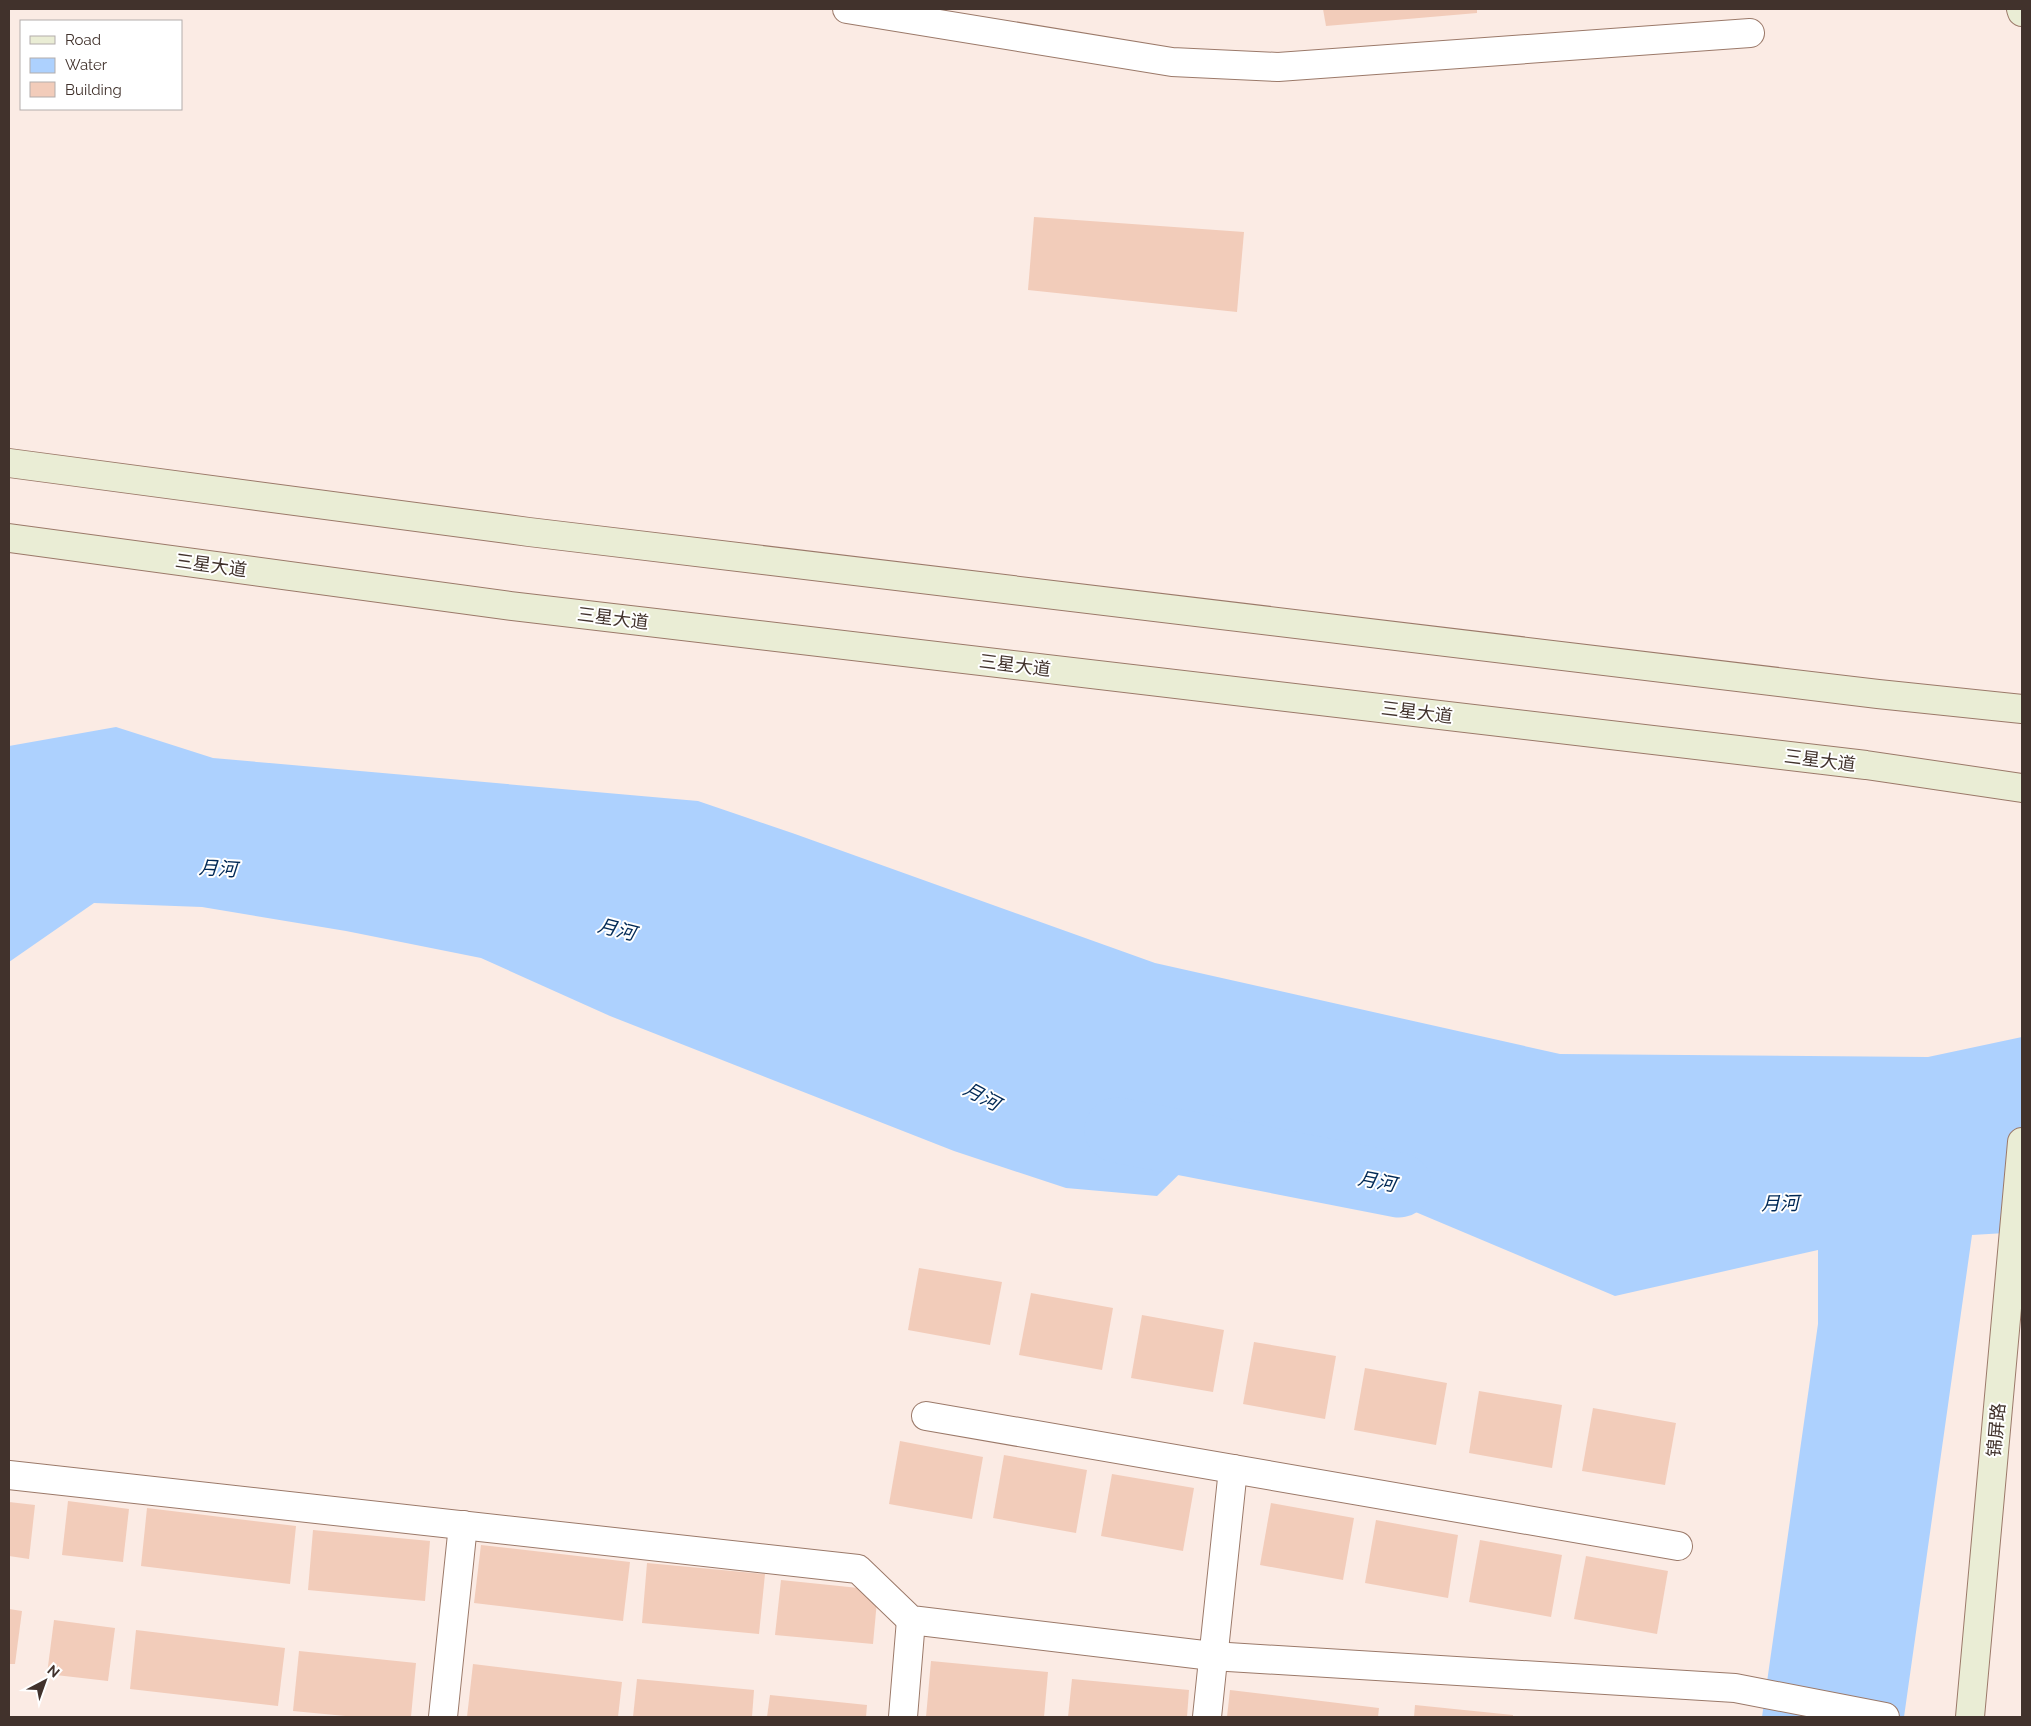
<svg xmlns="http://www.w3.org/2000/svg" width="2031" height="1726" viewBox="0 0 2031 1726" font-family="Raleway,'Noto Sans SC',sans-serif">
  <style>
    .water { fill: #add1fe }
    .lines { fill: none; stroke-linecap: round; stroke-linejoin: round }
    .river { stroke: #add1fe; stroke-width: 65 }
    .building { fill: #f2ccba }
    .street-casing { stroke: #9b7969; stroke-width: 30 }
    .secondary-casing { stroke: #9b7969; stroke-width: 30 }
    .street { stroke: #fff; stroke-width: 28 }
    .secondary { stroke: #eaedd5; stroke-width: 28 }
    .labels { text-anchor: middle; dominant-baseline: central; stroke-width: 4; stroke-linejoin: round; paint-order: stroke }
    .street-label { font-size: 18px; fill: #41322c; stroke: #fff }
    .water-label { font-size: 19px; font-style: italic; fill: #002956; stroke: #fff }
  </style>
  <rect width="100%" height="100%" fill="#fbebe4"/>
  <polygon class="water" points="116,727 213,758 698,801 795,834 1155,963 1560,1054 1928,1057 2022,1037 2022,1232 1972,1235 1904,1717 1762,1717 1818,1324 1818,1250 1615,1296 1223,1131 1157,1196 1066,1188 954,1151 610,1016 481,958 346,931 202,907 94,903 9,962 9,746"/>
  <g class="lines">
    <polyline class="river" points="1117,1130 1399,1185"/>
  </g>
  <g class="building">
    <polygon points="1323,9 1477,9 1477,13 1326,26"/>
    <polygon points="1034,217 1244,232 1237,312 1028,290"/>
    <polygon points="919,1268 1002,1282 990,1345 908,1330"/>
    <polygon points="1031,1293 1113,1308 1102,1370 1019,1355"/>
    <polygon points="1142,1315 1224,1330 1213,1392 1131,1378"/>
    <polygon points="1254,1342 1336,1356 1325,1419 1243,1404"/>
    <polygon points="1365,1368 1447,1383 1436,1445 1354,1430"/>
    <polygon points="1479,1391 1562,1405 1552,1468 1469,1453"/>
    <polygon points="1593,1408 1676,1423 1665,1485 1582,1471"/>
    <polygon points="900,1441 983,1457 972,1519 889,1504"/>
    <polygon points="1004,1455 1087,1470 1076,1533 993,1518"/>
    <polygon points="1112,1474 1194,1488 1183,1551 1101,1536"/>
    <polygon points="68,1501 129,1509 123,1562 62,1555"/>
    <polygon points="9,1502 35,1505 29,1559 9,1556"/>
    <polygon points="1271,1503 1354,1518 1343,1580 1260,1565"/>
    <polygon points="147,1508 296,1526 290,1584 141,1566"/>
    <polygon points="1376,1520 1458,1535 1448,1598 1365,1583"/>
    <polygon points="313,1530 430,1541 425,1601 308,1590"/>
    <polygon points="1480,1540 1562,1555 1551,1617 1469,1602"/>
    <polygon points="481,1545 630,1562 623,1621 474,1603"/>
    <polygon points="1586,1556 1668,1571 1657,1634 1574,1619"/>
    <polygon points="647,1563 765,1574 759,1634 642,1623"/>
    <polygon points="781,1580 878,1590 873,1644 775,1635"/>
    <polygon points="9,1609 22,1611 15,1664 9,1664"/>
    <polygon points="54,1620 115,1628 108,1681 47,1674"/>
    <polygon points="136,1630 285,1648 278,1706 130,1689"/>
    <polygon points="299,1651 416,1663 411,1717 356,1717 293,1711"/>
    <polygon points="931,1661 1048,1672 1044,1717 926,1717"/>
    <polygon points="473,1664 622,1682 618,1717 467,1717"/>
    <polygon points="637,1679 754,1690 752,1717 633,1717"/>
    <polygon points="1072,1679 1189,1690 1187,1717 1068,1717"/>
    <polygon points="1230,1690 1379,1708 1378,1717 1227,1717"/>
    <polygon points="770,1695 867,1705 866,1717 767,1717"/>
    <polygon points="1415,1705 1513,1715 1513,1717 1414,1717"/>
  </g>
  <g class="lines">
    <g class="street-casing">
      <g id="street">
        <polyline points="847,9 1172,62 1278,67 1750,33"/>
        <polyline points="926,1416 1678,1546"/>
        <polyline points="9,1475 858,1569 911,1620 1212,1656 1735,1688 1885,1717"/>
        <polyline points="443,1717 463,1525"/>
        <polyline points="903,1717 911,1620"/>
        <polyline points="1207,1717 1233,1469"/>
      </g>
    </g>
    <g class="secondary-casing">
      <g id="secondary">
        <polyline points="2021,9 2022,12"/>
        <polyline points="9,463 529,532 1878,694 2022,709"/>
        <polyline points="9,538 511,606 1866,765 2022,788"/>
        <polyline points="1970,1717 2022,1142"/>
      </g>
    </g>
    <use href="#street" class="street"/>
    <use href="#secondary" class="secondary"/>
  </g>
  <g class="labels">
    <g class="street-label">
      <text transform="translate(211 565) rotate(8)">三星大道</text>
      <text transform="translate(613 618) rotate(7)">三星大道</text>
      <text transform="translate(1015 665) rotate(7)">三星大道</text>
      <text transform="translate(1417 712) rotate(7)">三星大道</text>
      <text transform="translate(1820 760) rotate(7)">三星大道</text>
      <text transform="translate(1996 1430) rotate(-85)">锦屏路</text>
    </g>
    <g class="water-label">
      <text transform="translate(218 868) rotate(4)">月河</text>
      <text transform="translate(617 929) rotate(14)">月河</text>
      <text transform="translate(982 1096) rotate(28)">月河</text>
      <text transform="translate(1377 1181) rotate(11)">月河</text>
      <text transform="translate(1780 1203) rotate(-1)">月河</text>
    </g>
  </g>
  <rect width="2031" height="1726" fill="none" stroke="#41322c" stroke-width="20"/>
  <rect x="20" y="20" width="162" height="90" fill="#ffffff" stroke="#b3adab"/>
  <rect x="30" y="36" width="25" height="8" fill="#eaedd5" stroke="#b3adab"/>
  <text x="65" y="45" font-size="15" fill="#41322c">Road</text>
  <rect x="30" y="58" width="25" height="15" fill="#add1fe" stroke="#b3adab"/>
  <text x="65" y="70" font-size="15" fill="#41322c">Water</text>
  <rect x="30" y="82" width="25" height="15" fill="#f2ccba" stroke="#b3adab"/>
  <text x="65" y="95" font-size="15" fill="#41322c">Building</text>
  <g transform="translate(45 1681) rotate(41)" stroke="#ffffff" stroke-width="4" paint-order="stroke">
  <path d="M0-4L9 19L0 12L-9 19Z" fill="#41322c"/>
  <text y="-8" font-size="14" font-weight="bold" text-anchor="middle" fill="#41322c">N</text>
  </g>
</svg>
